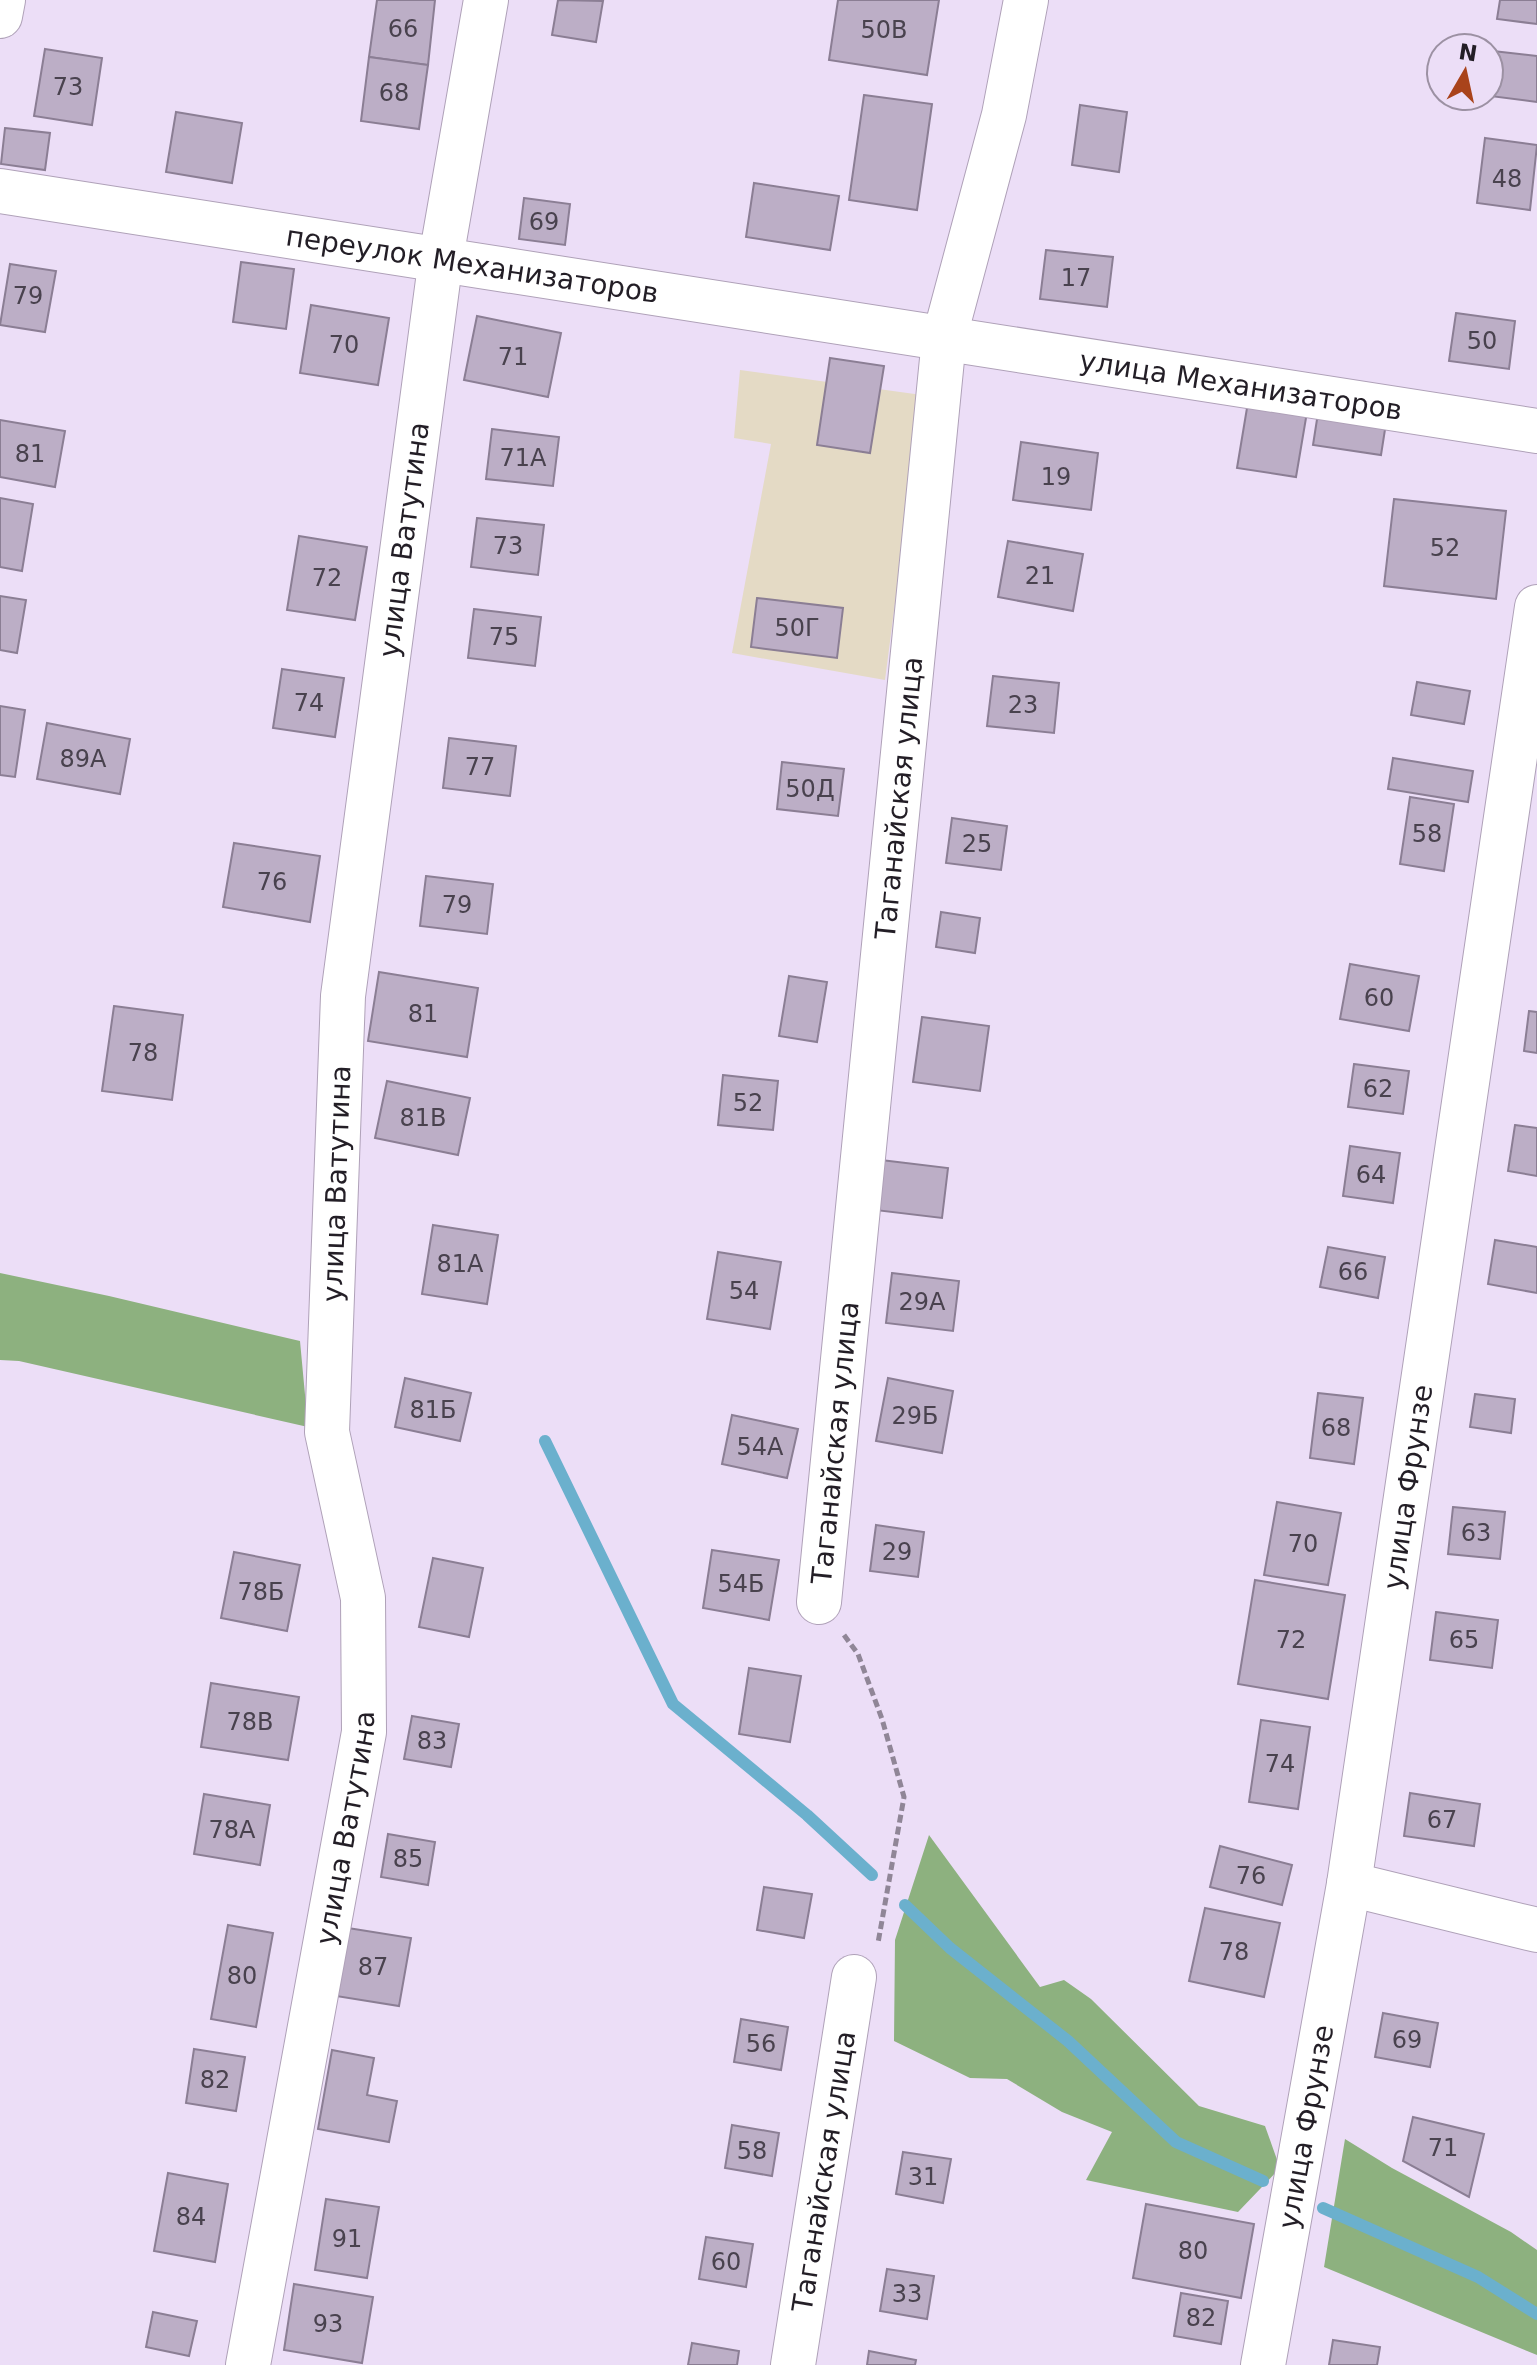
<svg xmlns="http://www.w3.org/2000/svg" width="1537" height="2365" viewBox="0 0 1537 2365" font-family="'DejaVu Sans',sans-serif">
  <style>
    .industrial { fill: #e4dac5 }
    .forest { fill: #8db17f }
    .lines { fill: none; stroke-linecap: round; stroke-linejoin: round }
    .stream { stroke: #6bb0cd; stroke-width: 12 }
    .building { fill: #bcaec6; stroke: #8b7e94; stroke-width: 2 }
    .minor-casing { stroke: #afa1b8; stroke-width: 46 }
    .path { stroke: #908697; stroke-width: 5; stroke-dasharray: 8 4; stroke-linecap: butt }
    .minor { stroke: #fff; stroke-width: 44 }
    .labels { text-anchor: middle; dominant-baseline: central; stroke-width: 6; stroke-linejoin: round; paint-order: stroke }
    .number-label { font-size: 24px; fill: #49424e }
    .street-label { font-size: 28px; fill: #231e26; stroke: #ecdef7 }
  </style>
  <rect width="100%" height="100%" fill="#ecdef7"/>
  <polygon class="industrial" points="740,370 922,395 885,680 732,653 771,444 734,438"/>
  <g class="forest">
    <polygon points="0,1273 109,1296 300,1341 308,1427 19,1361 0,1360"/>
    <polygon points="929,1835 1040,1987 1064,1980 1091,1999 1199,2106 1265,2126 1280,2168 1238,2212 1086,2180 1112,2132 1062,2112 1007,2079 970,2078 894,2041 895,1940"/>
    <polygon points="1345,2139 1392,2168 1511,2232 1537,2250 1537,2355 1324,2267"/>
  </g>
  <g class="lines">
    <g class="stream">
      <polyline points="545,1441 673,1704 807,1815 872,1875"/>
      <polyline points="905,1905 950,1948 1068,2041 1176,2142 1263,2181"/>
      <polyline points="1323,2208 1478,2277 1537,2314"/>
    </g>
  </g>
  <g class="building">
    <polygon points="377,0 435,0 428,65 369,57"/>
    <polygon points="558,0 603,1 596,42 552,35"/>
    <polygon points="838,0 939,0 927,75 829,60"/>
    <polygon points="1500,0 1537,0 1537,24 1497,19"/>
    <polygon points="45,49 102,58 92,125 34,116"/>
    <polygon points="1493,51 1537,56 1537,102 1490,96"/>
    <polygon points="369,57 428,65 419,129 361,121"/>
    <polygon points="864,95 932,104 917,210 849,200"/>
    <polygon points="1080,105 1127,112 1119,172 1072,165"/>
    <polygon points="176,112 242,123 232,183 166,172"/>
    <polygon points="5,128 50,133 45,170 1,164"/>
    <polygon points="1485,138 1537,145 1530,210 1477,203"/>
    <polygon points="754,183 839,196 830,250 746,237"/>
    <polygon points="524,198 570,204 565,245 519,239"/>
    <polygon points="1046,250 1113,257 1107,307 1040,299"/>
    <polygon points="241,262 294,269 286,329 233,322"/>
    <polygon points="10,264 56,271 45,332 0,325"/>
    <polygon points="311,305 389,318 378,385 300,373"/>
    <polygon points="1456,313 1515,321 1509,369 1449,361"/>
    <polygon points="477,316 561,333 548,397 464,380"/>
    <polygon points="830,358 884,366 870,453 817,445"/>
    <polygon points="1248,402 1307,412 1296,477 1237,468"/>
    <polygon points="1318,413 1386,423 1381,455 1313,445"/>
    <polygon points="0,420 65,431 55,487 0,477"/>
    <polygon points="492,429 559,437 553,486 486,479"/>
    <polygon points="1021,442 1098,453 1091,510 1013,500"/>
    <polygon points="0,498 33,504 22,571 0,567"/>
    <polygon points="1394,499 1506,511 1496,599 1384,586"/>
    <polygon points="477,518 544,525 538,575 471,567"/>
    <polygon points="299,536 367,547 355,620 287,610"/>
    <polygon points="1008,541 1083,554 1073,611 998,597"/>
    <polygon points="0,596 26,600 17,653 0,650"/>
    <polygon points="757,598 843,608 837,658 751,647"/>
    <polygon points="474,609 541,617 535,666 468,658"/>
    <polygon points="282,669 344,678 335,737 273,728"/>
    <polygon points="993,676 1059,683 1054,733 987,726"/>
    <polygon points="1417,682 1470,691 1464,724 1411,715"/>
    <polygon points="0,706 25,710 15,777 0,775"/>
    <polygon points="47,723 130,739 120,794 37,779"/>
    <polygon points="449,738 516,746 510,796 443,788"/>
    <polygon points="1393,758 1473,771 1468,802 1388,789"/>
    <polygon points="782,762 844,769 838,816 777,809"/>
    <polygon points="1410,797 1454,804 1444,871 1400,864"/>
    <polygon points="952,818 1007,826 1001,870 946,863"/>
    <polygon points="234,843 320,856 310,922 223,907"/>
    <polygon points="426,876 493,884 487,934 420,926"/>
    <polygon points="941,912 980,918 975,953 936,947"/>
    <polygon points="1350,964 1419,976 1409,1031 1340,1019"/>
    <polygon points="379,972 478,988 467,1057 368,1041"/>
    <polygon points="789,976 827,982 817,1042 779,1036"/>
    <polygon points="114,1006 183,1015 172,1100 102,1091"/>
    <polygon points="1529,1011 1537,1012 1537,1053 1524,1051"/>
    <polygon points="922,1017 989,1026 980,1091 913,1082"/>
    <polygon points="1354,1064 1409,1071 1403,1114 1348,1107"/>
    <polygon points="723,1075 778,1081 773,1130 718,1125"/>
    <polygon points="387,1081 470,1098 458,1155 375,1138"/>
    <polygon points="1515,1125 1537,1128 1537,1176 1508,1171"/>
    <polygon points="1350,1146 1400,1153 1393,1203 1343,1196"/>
    <polygon points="881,1160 948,1168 942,1218 875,1210"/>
    <polygon points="433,1225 498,1235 487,1304 422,1294"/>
    <polygon points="1495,1240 1537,1247 1537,1293 1488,1284"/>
    <polygon points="1328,1247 1385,1257 1378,1298 1320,1287"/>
    <polygon points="718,1252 781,1262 770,1329 707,1319"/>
    <polygon points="892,1273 959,1281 953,1331 886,1323"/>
    <polygon points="405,1378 471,1393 460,1441 395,1427"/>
    <polygon points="888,1378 953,1391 942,1453 876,1441"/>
    <polygon points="1318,1393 1363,1398 1354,1464 1310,1458"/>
    <polygon points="1475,1394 1515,1399 1511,1433 1470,1427"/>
    <polygon points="732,1415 798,1429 787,1478 722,1464"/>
    <polygon points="1277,1502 1341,1513 1328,1585 1264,1575"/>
    <polygon points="1453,1507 1505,1512 1500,1559 1448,1554"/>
    <polygon points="876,1525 924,1532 918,1577 870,1571"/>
    <polygon points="712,1550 779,1560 769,1620 703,1608"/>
    <polygon points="234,1552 300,1565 287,1631 221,1618"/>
    <polygon points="433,1558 483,1568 469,1637 419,1627"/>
    <polygon points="1255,1580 1345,1595 1328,1699 1238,1684"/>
    <polygon points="1436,1612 1498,1620 1492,1668 1430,1660"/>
    <polygon points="749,1668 801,1676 790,1742 739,1734"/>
    <polygon points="211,1683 299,1697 288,1760 201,1747"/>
    <polygon points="412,1716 459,1724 451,1767 404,1759"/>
    <polygon points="1261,1720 1310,1727 1298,1809 1249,1802"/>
    <polygon points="1410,1793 1480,1804 1474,1846 1404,1836"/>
    <polygon points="204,1794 270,1805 260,1865 194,1854"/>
    <polygon points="388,1834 435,1842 428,1885 381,1877"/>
    <polygon points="1220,1846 1292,1865 1282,1905 1210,1887"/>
    <polygon points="764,1887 812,1894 804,1938 757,1930"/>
    <polygon points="1205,1908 1280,1923 1264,1997 1189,1981"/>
    <polygon points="228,1925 273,1933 256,2027 211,2019"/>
    <polygon points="348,1928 411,1938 399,2006 336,1996"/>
    <polygon points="1383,2013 1438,2023 1430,2067 1375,2057"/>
    <polygon points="741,2019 788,2027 781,2070 734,2062"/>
    <polygon points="194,2049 245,2057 236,2111 186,2103"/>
    <polygon points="332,2050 374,2058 367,2095 397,2101 389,2142 318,2129"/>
    <polygon points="1413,2117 1484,2134 1469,2197 1403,2161"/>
    <polygon points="732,2125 779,2133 772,2176 725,2168"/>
    <polygon points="903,2152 951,2159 943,2203 896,2194"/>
    <polygon points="168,2173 228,2184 215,2262 154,2251"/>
    <polygon points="326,2199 379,2207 367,2278 315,2270"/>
    <polygon points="1146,2204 1254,2224 1241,2298 1133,2278"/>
    <polygon points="706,2237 753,2244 746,2287 699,2279"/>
    <polygon points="887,2269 934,2276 927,2319 880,2311"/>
    <polygon points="294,2284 373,2297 362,2363 284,2350"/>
    <polygon points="1181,2293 1228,2301 1221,2344 1174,2336"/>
    <polygon points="153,2312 197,2321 189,2356 146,2347"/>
    <polygon points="1333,2340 1380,2347 1377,2365 1329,2365"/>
    <polygon points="692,2343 739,2351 737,2365 688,2365"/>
    <polygon points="869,2351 916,2360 915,2365 867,2365"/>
  </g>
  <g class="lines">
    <g class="minor-casing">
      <g id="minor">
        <polyline points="0,16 3,0"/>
        <path id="s1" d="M0,191C513,269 1025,352 1537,431"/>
        <path id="s2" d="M819,1602L944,339L1004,115L1026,0"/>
        <polyline points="1349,1884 1537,1930"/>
        <path id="s3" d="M248,2365L364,1732L363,1598L327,1432L343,996L441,258L486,0"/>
        <path id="s4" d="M793,2365L854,1977"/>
        <path id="s5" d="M1263,2365L1349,1884L1537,607"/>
      </g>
    </g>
    <polyline class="path" points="844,1635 858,1654 882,1719 904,1797 878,1943"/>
    <use href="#minor" class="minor"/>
  </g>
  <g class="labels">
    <g class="number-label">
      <text x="403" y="29">66</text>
      <text x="884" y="30">50В</text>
      <text x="68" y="87">73</text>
      <text x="394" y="93">68</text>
      <text x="1507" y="179">48</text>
      <text x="544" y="222">69</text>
      <text x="1076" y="278">17</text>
      <text x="28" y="296">79</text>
      <text x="1482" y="341">50</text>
      <text x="344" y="345">70</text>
      <text x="513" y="357">71</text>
      <text x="30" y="454">81</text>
      <text x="523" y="458">71А</text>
      <text x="1056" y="477">19</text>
      <text x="508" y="546">73</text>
      <text x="1445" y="548">52</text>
      <text x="1040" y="576">21</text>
      <text x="327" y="578">72</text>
      <text x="797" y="628">50Г</text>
      <text x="504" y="637">75</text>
      <text x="309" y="703">74</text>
      <text x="1023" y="705">23</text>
      <text x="83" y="759">89А</text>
      <text x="480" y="767">77</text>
      <text x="810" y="789">50Д</text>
      <text x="1427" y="834">58</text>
      <text x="977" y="844">25</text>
      <text x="272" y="882">76</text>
      <text x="457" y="905">79</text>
      <text x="1379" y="998">60</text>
      <text x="423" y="1014">81</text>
      <text x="143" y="1053">78</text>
      <text x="1378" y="1089">62</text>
      <text x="748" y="1103">52</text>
      <text x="423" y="1118">81В</text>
      <text x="1371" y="1175">64</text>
      <text x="460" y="1264">81А</text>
      <text x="1353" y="1272">66</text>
      <text x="744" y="1291">54</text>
      <text x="922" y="1302">29А</text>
      <text x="433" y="1410">81Б</text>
      <text x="915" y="1416">29Б</text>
      <text x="1336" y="1428">68</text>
      <text x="760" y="1447">54А</text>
      <text x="1476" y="1533">63</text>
      <text x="1303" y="1544">70</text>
      <text x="897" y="1552">29</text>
      <text x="741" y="1584">54Б</text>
      <text x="261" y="1592">78Б</text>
      <text x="1291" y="1640">72</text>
      <text x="1464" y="1640">65</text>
      <text x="250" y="1722">78В</text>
      <text x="432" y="1741">83</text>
      <text x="1280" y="1764">74</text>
      <text x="1442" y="1820">67</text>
      <text x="232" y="1830">78А</text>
      <text x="408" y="1859">85</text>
      <text x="1251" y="1876">76</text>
      <text x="1234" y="1952">78</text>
      <text x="373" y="1967">87</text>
      <text x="242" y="1976">80</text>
      <text x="1407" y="2040">69</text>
      <text x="761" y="2044">56</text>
      <text x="215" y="2080">82</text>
      <text x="1443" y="2148">71</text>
      <text x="752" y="2151">58</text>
      <text x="923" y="2177">31</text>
      <text x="191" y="2217">84</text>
      <text x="347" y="2239">91</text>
      <text x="1193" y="2251">80</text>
      <text x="726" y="2262">60</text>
      <text x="907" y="2294">33</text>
      <text x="1201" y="2318">82</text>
      <text x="328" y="2324">93</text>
    </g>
    <g class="street-label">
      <text stroke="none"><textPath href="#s1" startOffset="478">переулок Механизаторов</textPath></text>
      <text stroke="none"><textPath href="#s1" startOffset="1256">улица Механизаторов</textPath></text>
      <text stroke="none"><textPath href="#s3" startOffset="1844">улица Ватутина</textPath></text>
      <text stroke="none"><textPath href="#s2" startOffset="808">Таганайская улица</textPath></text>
      <text stroke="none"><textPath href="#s3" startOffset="1196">улица Ватутина</textPath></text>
      <text stroke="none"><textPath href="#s2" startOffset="160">Таганайская улица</textPath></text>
      <text stroke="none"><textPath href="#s5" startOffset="890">улица Фрунзе</textPath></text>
      <text stroke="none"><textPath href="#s3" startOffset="546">улица Ватутина</textPath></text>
      <text stroke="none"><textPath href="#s5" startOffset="242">улица Фрунзе</textPath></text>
      <text stroke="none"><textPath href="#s4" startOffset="196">Таганайская улица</textPath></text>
    </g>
  </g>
  <g transform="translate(1465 72) rotate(9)"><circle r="38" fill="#ecdef7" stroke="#9c91a3" stroke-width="2"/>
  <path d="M0-6L14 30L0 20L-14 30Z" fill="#a9431b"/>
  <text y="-12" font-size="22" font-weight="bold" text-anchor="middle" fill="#231e26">N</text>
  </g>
</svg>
